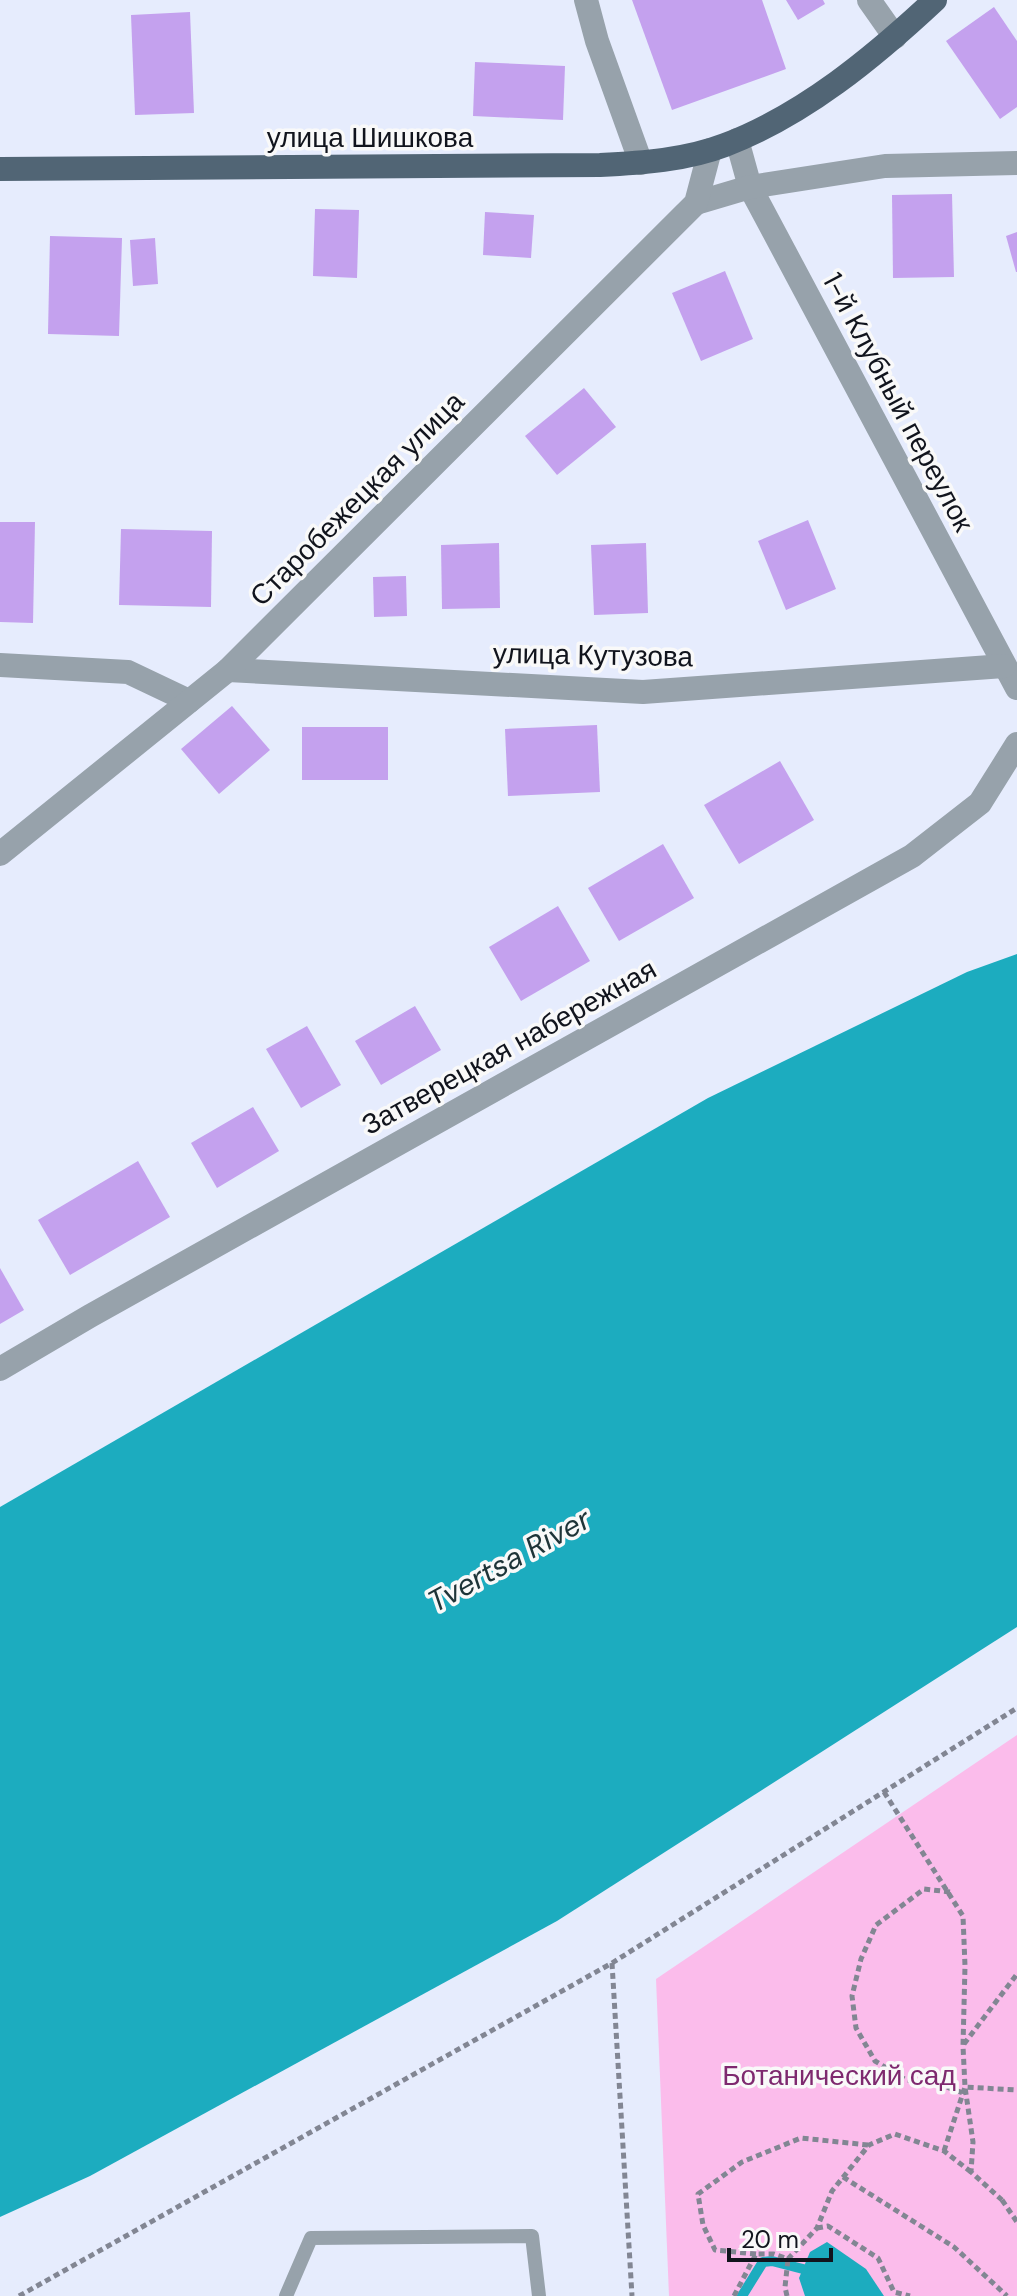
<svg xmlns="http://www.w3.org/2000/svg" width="1017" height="2296" viewBox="0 0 1017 2296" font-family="'DM Sans',sans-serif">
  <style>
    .green { fill: #fbbceb }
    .water { fill: #1cacbf }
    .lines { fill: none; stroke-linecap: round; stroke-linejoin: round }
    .stream { stroke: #1cacbf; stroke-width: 10 }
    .building { fill: #c4a1ee }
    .path { stroke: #828693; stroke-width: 5; stroke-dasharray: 6 4; stroke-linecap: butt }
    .lane { stroke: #97a2ab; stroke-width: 14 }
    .street { stroke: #97a2ab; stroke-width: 24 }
    .primary { stroke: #516575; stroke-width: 24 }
    .labels { text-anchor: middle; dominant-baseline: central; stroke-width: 7; stroke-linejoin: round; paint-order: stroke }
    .street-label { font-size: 28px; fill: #11141d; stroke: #f9f9f9 }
    .park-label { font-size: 28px; fill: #7e296f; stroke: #f9f9f9 }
    .water-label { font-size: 30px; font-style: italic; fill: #1e3438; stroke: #f9f9f9 }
  </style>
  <rect width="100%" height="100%" fill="#e6ecfd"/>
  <polygon class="green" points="1017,1735 1017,2296 669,2296 656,1979"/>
  <g class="water">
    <polygon points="1017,954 1017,1627 557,1921 90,2176 0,2217 0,1507 708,1098 967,972"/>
    <polygon points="827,2242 866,2269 884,2296 805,2296 799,2278 810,2252"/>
  </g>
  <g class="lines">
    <polyline class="stream" points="742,2296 763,2262 772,2261 803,2269"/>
  </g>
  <g class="building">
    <polygon points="632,0 762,0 786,69 672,110"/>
    <polygon points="786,0 823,0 825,4 798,20"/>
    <polygon points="994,7 1017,41 1017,107 1000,119 946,41"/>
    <polygon points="190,12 194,113 135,115 131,15"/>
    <polygon points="475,62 565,66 563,120 473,116"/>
    <polygon points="952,194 954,277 893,278 892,195"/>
    <polygon points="315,209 359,210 357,278 313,276"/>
    <polygon points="485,212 534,215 531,258 483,255"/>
    <polygon points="1017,232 1017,272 1016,272 1006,236"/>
    <polygon points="50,236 122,238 119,336 48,334"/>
    <polygon points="155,238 158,284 133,286 130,240"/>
    <polygon points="725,271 753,339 701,361 672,293"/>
    <polygon points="584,388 616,427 557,475 525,436"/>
    <polygon points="808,520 836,589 786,610 758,541"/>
    <polygon points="0,522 35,522 33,623 0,622"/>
    <polygon points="121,529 212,531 211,607 119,605"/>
    <polygon points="499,543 500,608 442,609 441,545"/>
    <polygon points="646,543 648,613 594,615 591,545"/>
    <polygon points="406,576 407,616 374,617 373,577"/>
    <polygon points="232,706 270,750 219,794 181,749"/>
    <polygon points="597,725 600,792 508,796 505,729"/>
    <rect x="302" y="727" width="86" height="53"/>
    <polygon points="780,761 814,820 739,864 704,805"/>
    <polygon points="663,844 694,898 619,941 588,888"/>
    <polygon points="558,906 590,961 521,1001 489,947"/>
    <polygon points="415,1006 441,1050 381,1085 355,1041"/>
    <polygon points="307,1026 341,1085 301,1108 266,1049"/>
    <polygon points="253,1107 279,1151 217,1188 191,1143"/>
    <polygon points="138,1161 170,1217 70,1275 38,1220"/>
    <polygon points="0,1268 24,1310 0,1324"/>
  </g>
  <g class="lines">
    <g class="path">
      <polyline points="884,1792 963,1916 965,1966 963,2046 965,2087 973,2142 971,2172 1002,2200"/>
      <polyline points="950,1892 924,1889 876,1925 861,1959 852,1996 856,2028 875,2061 906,2080 938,2084 963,2093"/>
      <polyline points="612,1963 632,2296"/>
      <polyline points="964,2044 1017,1974"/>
      <polyline points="944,2151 965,2087 1017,2090"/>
      <polyline points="843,2177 954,2247 1007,2296"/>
      <polyline points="1002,2200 1017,2222"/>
      <polyline points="817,2228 828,2226 878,2258 894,2292 910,2296"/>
      <polyline points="756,2254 715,2250 703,2225 698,2194 742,2162 801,2138 868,2145"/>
      <polyline points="19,2296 612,1963 1017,1708"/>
      <polyline points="734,2296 756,2254 774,2254 788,2259 817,2228 832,2191 869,2145 895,2134 944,2151 971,2172"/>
      <polyline points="787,2296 785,2287 788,2259"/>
    </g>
    <polyline class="lane" points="286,2296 311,2238 532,2236 539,2296"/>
    <g class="street">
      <polyline points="586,0 597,41 641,163"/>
      <polyline points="869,0 895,37"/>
      <polyline points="737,140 750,187 1017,688"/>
      <polyline points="696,203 750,187 885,166 1017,163"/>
      <polyline points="0,665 128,672 189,701"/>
      <polyline points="228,670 643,692 1004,666"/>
      <polyline points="0,854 228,670 696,203 710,150"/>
      <polyline points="0,1369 90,1316 912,856 980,803 1017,744"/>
    </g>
    <path class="primary" d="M0,169L600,165C642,163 686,160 725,145C804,115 874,57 935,0"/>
  </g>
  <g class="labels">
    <g class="street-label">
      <text x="370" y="137">улица Шишкова</text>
      <text transform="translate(898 402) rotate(62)">1-й Клубный переулок</text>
      <text transform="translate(357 499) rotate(-45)">Старобежецкая улица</text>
      <text transform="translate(593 655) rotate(1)">улица Кутузова</text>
      <text transform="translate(509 1047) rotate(-29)">Затверецкая набережная</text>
    </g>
    <g class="park-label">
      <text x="839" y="2075">Ботанический сад</text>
    </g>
    <g class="water-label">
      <text transform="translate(509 1560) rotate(-29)">Tvertsa River</text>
    </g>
  </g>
  <path d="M729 2248v12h102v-12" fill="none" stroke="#11141d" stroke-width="4"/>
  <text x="741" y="2248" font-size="24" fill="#11141d" stroke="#f9f9f9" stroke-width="6" paint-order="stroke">20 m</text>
</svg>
